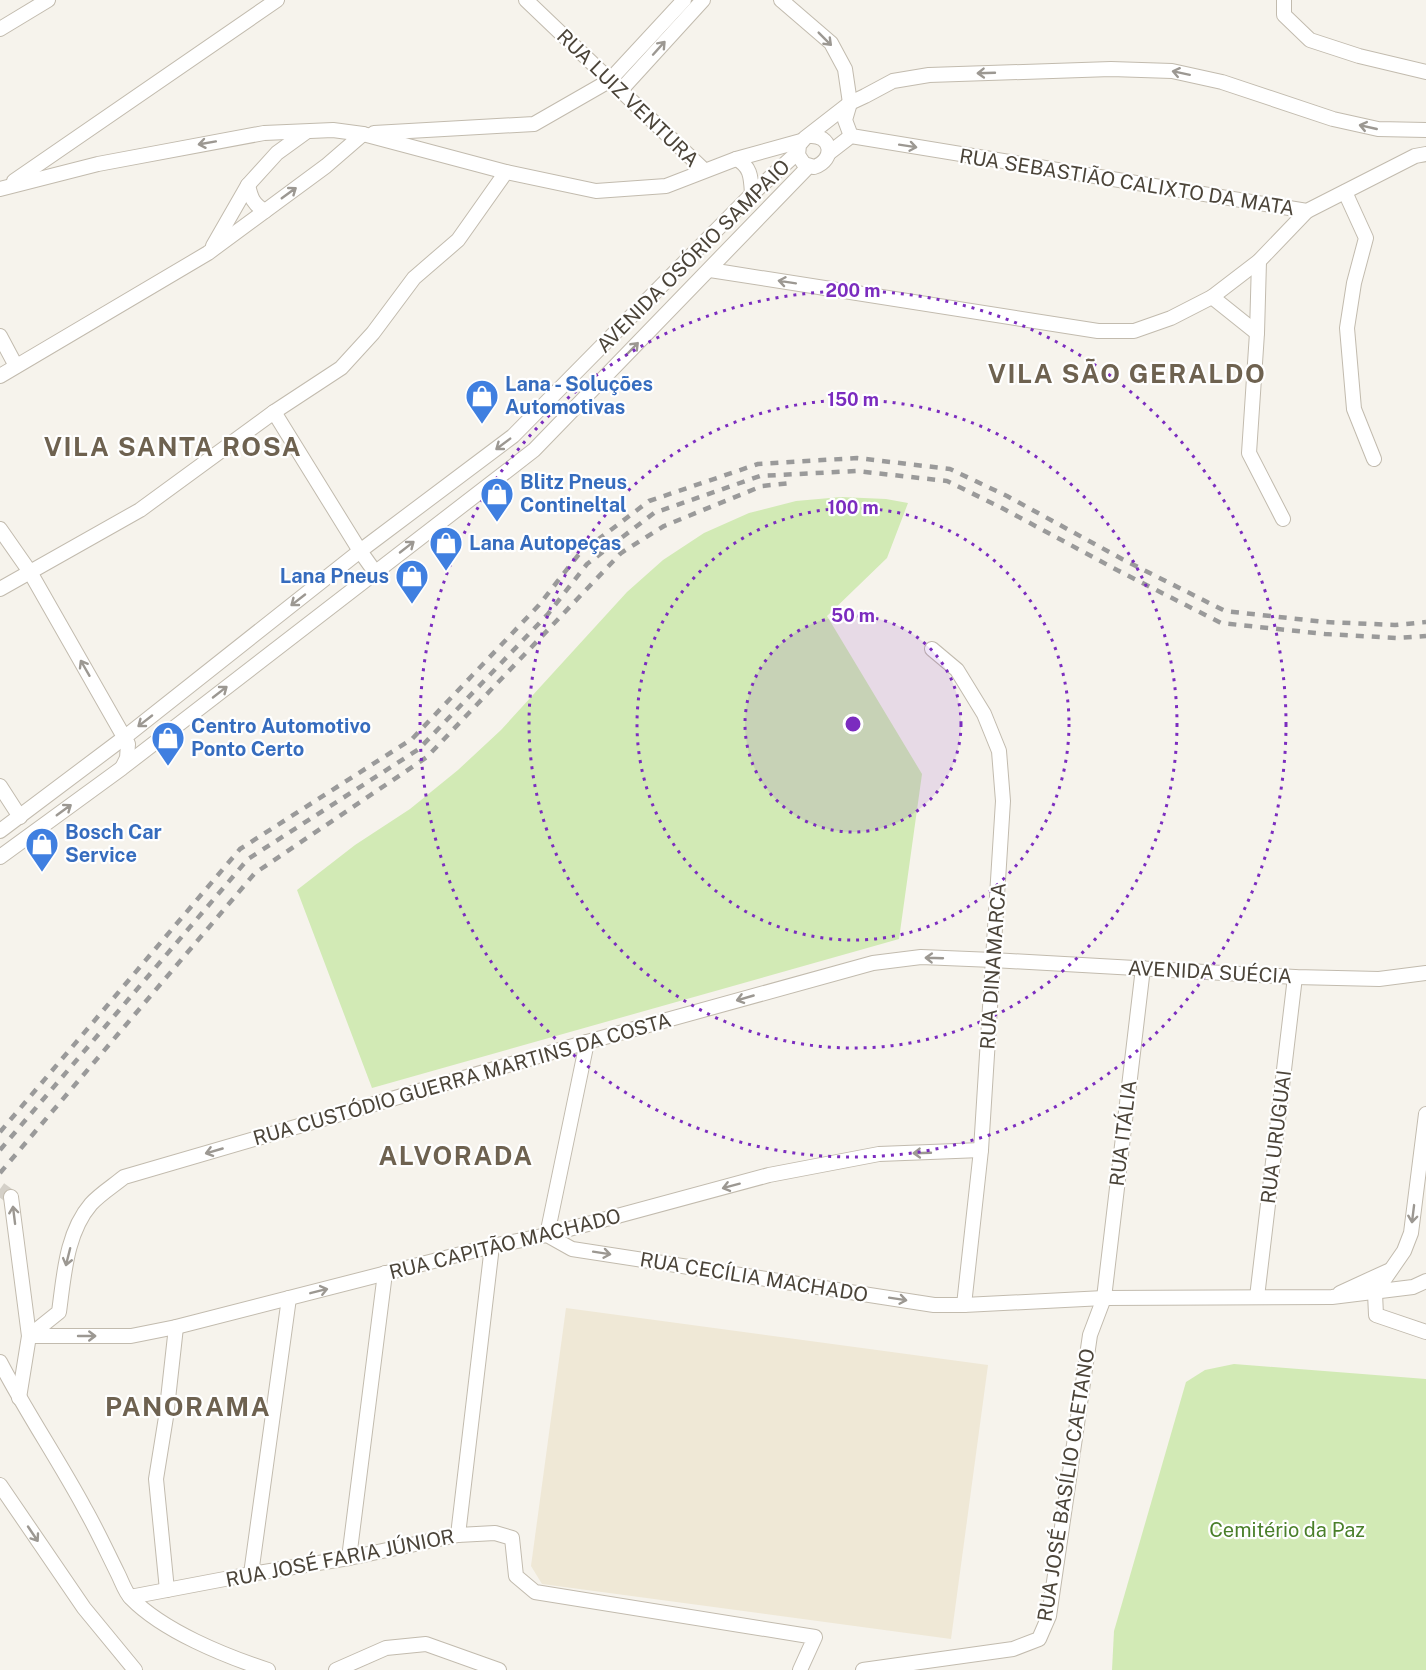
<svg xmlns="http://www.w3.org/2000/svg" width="1426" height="1670" viewBox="0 0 1426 1670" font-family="'Public Sans',sans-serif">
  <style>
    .education { fill: #efe8d6 }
    .green { fill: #d2eab5 }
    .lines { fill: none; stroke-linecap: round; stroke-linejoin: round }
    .minor-tunnel { stroke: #d4d0c8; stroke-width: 14; stroke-dasharray: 14 7; stroke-linecap: butt }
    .minor-casing { stroke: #c2bbae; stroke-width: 16 }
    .minor { stroke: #fff; stroke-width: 14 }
    .rail { stroke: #9a9a9a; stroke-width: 4.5; stroke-dasharray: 8 8; stroke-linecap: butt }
    .oneway { stroke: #9c9892 }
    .ring { fill: none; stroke: #7b2cbf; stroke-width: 3; stroke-dasharray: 3 6 }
    .labels { text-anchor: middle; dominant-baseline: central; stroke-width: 4.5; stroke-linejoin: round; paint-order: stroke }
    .street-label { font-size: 20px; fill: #4b4439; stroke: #fff }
    .shop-label { font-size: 20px; font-weight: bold; fill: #366cbe; stroke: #fff; text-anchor: start }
    .park-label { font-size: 20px; fill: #4a7f2a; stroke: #fff }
    .district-label { font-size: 26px; font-weight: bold; letter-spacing: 1.5px; fill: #6e6250; stroke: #fff }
    .centre { fill: #7b2cbf; stroke: #fff; stroke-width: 3 }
    .ring-label { font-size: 18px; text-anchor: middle; font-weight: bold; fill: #7b2cbf; stroke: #fff; stroke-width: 4.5; stroke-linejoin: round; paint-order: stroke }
  </style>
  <rect width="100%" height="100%" fill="#f6f3ec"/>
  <polygon class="education" points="566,1308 988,1365 951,1639 542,1584 531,1566"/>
  <g class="green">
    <polygon points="841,497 886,499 908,503 887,558 827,616 922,774 899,939 372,1088 297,890 355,845 410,809 458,770 501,730 627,592 663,560 704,533 749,513 796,501"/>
    <polygon points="1234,1364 1426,1379 1426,1670 1112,1670 1114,1631 1186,1382 1205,1370"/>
  </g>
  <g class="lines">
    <polyline class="minor-tunnel" points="0,1189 11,1197"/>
    <g class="minor-casing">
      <g id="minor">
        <polyline points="526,0 704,170"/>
        <polyline points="781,0 831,43 845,69 850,103 845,120 851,136"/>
        <polyline points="1284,0 1284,15 1310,40 1359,56 1426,72"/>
        <polyline points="0,29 48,0"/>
        <polyline points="620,91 703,0"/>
        <polyline points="374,133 534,124 609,81 684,0"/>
        <path d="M809,136C832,134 836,160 814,167L804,164L798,155L799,145L805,138L850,103L865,96L893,81L929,75L1111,69L1172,71L1222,82L1333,119L1378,129L1426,130"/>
        <polyline points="829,153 851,136 1307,211 1415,156 1426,154"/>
        <path d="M736,159C751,166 751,178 752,194"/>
        <polyline points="14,181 277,0"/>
        <path d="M248,185C251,198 253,204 265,211"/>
        <polyline points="0,189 98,164 264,133 333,130 363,134 506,172 596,191 666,186 736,159 801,141"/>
        <polyline points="1345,192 1366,238 1354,283 1347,328 1354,409 1374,459"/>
        <polyline points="213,246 248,185 277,153 306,132"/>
        <polyline points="1259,261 1257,333 1249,453 1283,519"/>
        <polyline points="710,270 1098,331 1134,331 1171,318 1212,297 1259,261 1307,211"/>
        <polyline points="1212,297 1257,333"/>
        <polyline points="0,336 16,366"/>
        <polyline points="0,376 208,253 326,166 363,134"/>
        <polyline points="274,412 360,551 375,572"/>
        <polyline points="0,529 30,572 128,744 127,758 123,766"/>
        <polyline points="0,589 140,510 274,412 341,368 373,333 414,278 458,240 506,172"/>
        <polyline points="932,649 957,670 984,714 999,751 1003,801 981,1150 964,1305"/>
        <polyline points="0,786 20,817"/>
        <polyline points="0,831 125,737 360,551 513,436 752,194 797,153"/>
        <polyline points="0,857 122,768 534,450 809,166"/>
        <polyline points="11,1197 29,1336 19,1398"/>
        <polyline points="547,1235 572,1249 934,1305 964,1305 1104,1298 1332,1297 1413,1287 1426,1281"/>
        <polyline points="547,1235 587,1042"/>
        <polyline points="1340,1293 1388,1271"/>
        <polyline points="1375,1293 1404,1251 1411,1233 1426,1114"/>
        <polyline points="1375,1293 1376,1315 1426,1332"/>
        <polyline points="1257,1297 1295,977"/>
        <path d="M29,1336L59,1312C64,1276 66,1233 91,1204C100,1194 113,1186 124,1177L587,1042L873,963L921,957L993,960L1295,977L1379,979L1426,973"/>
        <polyline points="29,1336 131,1336 176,1327 492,1246 547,1235 769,1175 879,1154 981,1150"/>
        <path d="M0,1362C26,1412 58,1459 85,1509C97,1530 107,1552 118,1574C122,1582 125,1592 131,1598C163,1631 225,1656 268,1670"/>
        <polyline points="0,1485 84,1608 135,1670"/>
        <polyline points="458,1535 492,1246"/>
        <polyline points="349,1558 385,1273"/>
        <polyline points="251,1574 289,1298"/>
        <polyline points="167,1590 156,1479 166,1417 176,1327"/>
        <polyline points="130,1597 251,1574 349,1558 458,1535 495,1533 512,1538 516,1576 535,1592 815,1637 800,1670"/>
        <polyline points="336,1670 386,1648 426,1644 499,1670"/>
        <polyline points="863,1670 1013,1649 1039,1639 1049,1616 1090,1335 1104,1298 1143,968"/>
      </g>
    </g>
    <use href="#minor" class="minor"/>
    <g class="rail">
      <polyline points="0,1132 240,849 412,739 539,605 579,554 649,501 758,464 857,458 950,469 1007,496 1122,559 1225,611 1325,622 1395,625 1426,622"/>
      <polyline points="0,1150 248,859 419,749 548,614 587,564 654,513 760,476 856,471 947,481 1002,508 1117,570 1221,623 1325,634 1397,638 1426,636"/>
      <polyline points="0,1173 255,873 427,757 621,553 664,526 762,486 791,483"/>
    </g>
  </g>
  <defs><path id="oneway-shaft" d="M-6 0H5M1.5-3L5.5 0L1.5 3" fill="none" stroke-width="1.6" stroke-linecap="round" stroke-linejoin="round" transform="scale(1.5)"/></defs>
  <g class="oneway">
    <use href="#oneway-shaft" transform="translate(825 39) rotate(45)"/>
    <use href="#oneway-shaft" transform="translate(659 48) rotate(-48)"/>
    <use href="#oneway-shaft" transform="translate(986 73) rotate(178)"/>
    <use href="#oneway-shaft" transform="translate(1181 73) rotate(-168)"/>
    <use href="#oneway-shaft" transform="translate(1368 127) rotate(-167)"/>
    <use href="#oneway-shaft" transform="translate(207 143) rotate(170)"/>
    <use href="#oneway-shaft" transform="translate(908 146) rotate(9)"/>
    <use href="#oneway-shaft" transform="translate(289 193) rotate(-36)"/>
    <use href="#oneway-shaft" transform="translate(787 282) rotate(-171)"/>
    <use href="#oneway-shaft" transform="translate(632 349) rotate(-46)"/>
    <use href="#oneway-shaft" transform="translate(503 444) rotate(143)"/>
    <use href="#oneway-shaft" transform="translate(407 547) rotate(-38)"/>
    <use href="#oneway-shaft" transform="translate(298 600) rotate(142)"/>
    <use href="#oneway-shaft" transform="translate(85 668) rotate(-120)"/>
    <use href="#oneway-shaft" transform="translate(220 692) rotate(-38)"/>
    <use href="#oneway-shaft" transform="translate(145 721) rotate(142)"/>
    <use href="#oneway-shaft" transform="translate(64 810) rotate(-36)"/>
    <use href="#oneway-shaft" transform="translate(934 958) rotate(-178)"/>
    <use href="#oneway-shaft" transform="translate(745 998) rotate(164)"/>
    <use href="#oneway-shaft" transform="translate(214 1151) rotate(164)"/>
    <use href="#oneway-shaft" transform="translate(922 1153) rotate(178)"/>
    <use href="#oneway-shaft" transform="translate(731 1186) rotate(165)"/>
    <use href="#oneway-shaft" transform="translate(1413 1214) rotate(97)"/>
    <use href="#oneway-shaft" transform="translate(14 1215) rotate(-97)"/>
    <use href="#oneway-shaft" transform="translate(602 1253) rotate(9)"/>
    <use href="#oneway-shaft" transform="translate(68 1257) rotate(104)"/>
    <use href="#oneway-shaft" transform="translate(319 1291) rotate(-14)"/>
    <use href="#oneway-shaft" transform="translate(898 1299) rotate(9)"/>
    <use href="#oneway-shaft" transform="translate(87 1336)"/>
    <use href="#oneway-shaft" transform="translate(33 1534) rotate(56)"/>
  </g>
  <circle cx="853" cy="724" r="108" fill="#7b2cbf" fill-opacity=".12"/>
  <g class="ring">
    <circle cx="853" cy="724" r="108"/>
    <circle cx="853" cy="724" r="216"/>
    <circle cx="853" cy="724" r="324"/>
    <circle cx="853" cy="724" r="433"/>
  </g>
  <defs>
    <g id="shop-pin" transform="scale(1.725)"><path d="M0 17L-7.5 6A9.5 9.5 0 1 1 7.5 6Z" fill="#3f7fe0" stroke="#fff"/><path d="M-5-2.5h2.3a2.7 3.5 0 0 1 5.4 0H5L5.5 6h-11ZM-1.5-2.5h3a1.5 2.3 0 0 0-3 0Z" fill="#fff"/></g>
  </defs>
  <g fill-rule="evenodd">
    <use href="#shop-pin" x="482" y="396"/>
    <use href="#shop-pin" x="497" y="494"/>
    <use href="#shop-pin" x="446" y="543"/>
    <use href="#shop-pin" x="412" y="576"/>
    <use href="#shop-pin" x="168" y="738"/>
    <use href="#shop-pin" x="42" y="844"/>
  </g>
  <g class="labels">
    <g class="street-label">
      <text transform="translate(628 98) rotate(44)">RUA LUIZ VENTURA</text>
      <text transform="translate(1127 182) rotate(9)">RUA SEBASTIÃO CALIXTO DA MATA</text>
      <text transform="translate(693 256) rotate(-45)">AVENIDA OSÓRIO SAMPAIO</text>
      <text transform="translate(993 966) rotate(-86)">RUA DINAMARCA</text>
      <text transform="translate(1210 972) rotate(3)">AVENIDA SUÉCIA</text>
      <text transform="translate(462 1079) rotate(-16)">RUA CUSTÓDIO GUERRA MARTINS DA COSTA</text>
      <text transform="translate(1123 1133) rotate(-83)">RUA ITÁLIA</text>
      <text transform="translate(1276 1137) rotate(-83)">RUA URUGUAI</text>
      <text transform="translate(505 1244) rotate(-14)">RUA CAPITÃO MACHADO</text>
      <text transform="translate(754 1277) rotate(9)">RUA CECÍLIA MACHADO</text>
      <text transform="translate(1066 1485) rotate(-81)">RUA JOSÉ BASÍLIO CAETANO</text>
      <text transform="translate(340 1558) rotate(-11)">RUA JOSÉ FARIA JÚNIOR</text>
    </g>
    <g class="shop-label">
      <text x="505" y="384">Lana - Soluções<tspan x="505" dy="23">Automotivas</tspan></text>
      <text x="520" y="482">Blitz Pneus<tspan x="520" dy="23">Contineltal</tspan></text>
      <text x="469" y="543">Lana Autopeças</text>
      <text x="389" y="576" text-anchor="end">Lana Pneus</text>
      <text x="191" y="726">Centro Automotivo<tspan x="191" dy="23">Ponto Certo</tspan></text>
      <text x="65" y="832">Bosch Car<tspan x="65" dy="23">Service</tspan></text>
    </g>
    <g class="park-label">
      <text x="1287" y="1530">Cemitério da Paz</text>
    </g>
    <g class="district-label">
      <text x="1127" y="373">VILA SÃO GERALDO</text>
      <text x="173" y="446">VILA SANTA ROSA</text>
      <text x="456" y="1155">ALVORADA</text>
      <text x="188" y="1406">PANORAMA</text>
    </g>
  </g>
  <circle cx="853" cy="724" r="9" class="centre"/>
  <g class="ring-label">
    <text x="853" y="297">200 m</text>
    <text x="853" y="406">150 m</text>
    <text x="853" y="514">100 m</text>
    <text x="853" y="622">50 m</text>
  </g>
</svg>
